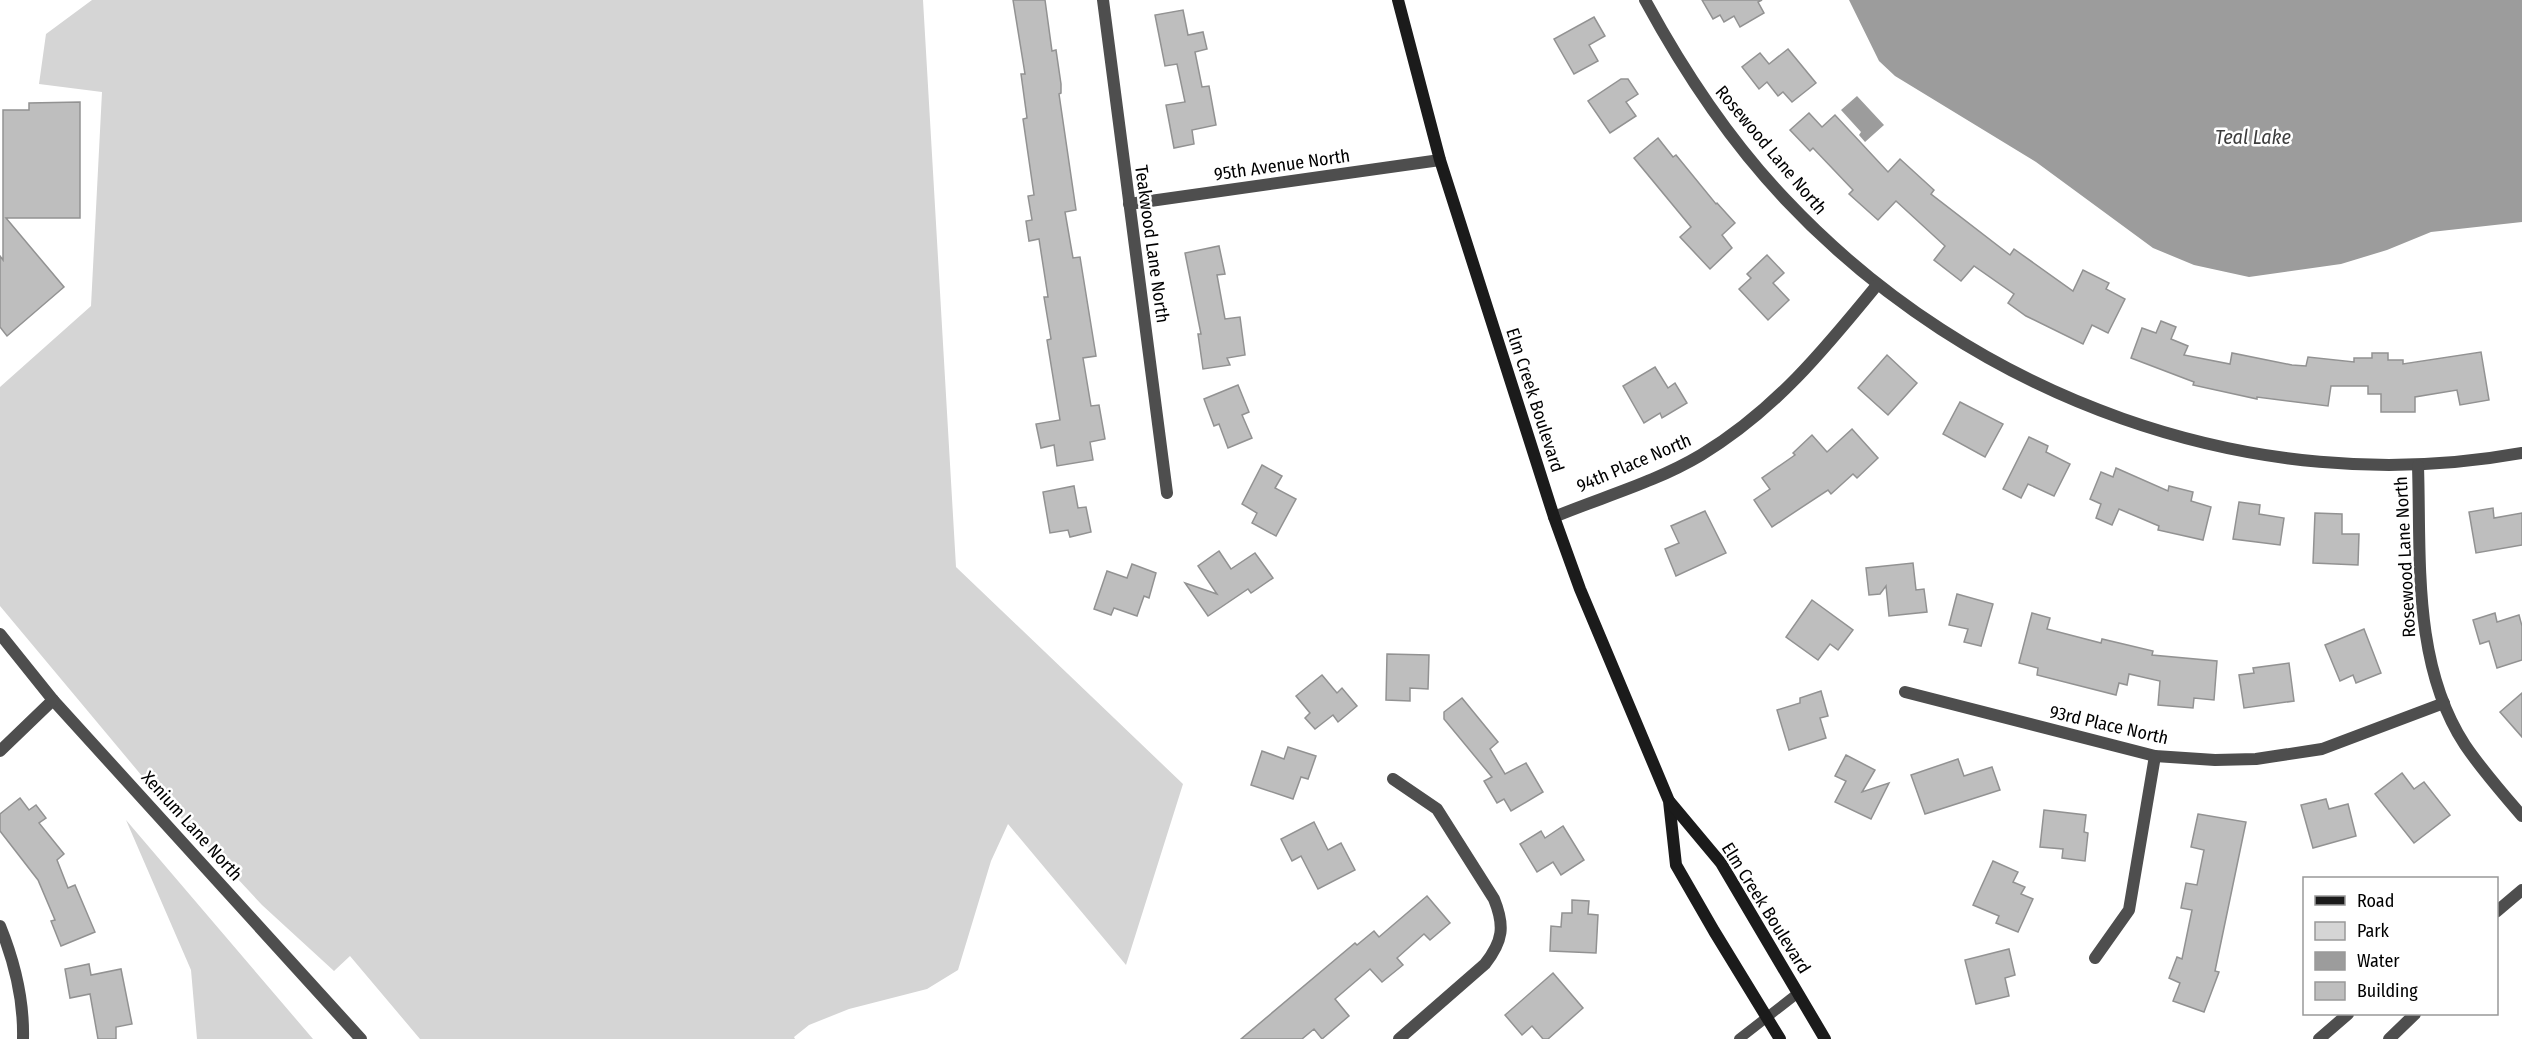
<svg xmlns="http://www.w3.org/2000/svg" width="2522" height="1039" viewBox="0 0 2522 1039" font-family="'Fira Sans Condensed',sans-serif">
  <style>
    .green { fill: #d5d5d5 }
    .water { fill: #9c9c9c }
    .building { fill: #bebebe; stroke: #929292; stroke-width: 1.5 }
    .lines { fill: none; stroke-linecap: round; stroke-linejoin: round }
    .service { stroke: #4e4e4e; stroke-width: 10 }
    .minor { stroke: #4e4e4e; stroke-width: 12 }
    .tertiary { stroke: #4e4e4e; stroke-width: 12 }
    .secondary { stroke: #1b1b1b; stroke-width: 12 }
    .labels { text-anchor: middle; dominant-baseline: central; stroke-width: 5; stroke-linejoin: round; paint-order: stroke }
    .street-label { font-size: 18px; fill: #000; stroke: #fff }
    .water-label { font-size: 20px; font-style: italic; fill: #3d3d3d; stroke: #fff }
  </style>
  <rect width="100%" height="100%" fill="#fff"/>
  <g class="green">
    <polygon points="92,0 923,0 956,567 1183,784 1126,965 1008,824 991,861 958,970 927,989 849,1009 809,1025 794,1037 795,1039 420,1039 350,956 334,971 262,905 142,776 0,606 0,387 91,306 102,92 39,84 46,34"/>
    <polygon points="126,820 313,1039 197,1039 191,970"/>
  </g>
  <g class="water">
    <polygon points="1849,0 2522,0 2522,222 2431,232 2387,250 2341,264 2249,277 2194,265 2153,248 2036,162 1895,76 1879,61"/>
    <polygon points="1857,96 1884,125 1865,142 1859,135 1861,132 1841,110"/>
  </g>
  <g class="building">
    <polygon points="1013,0 1045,0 1052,51 1056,50 1061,84 1061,93 1059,94 1076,210 1065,212 1073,258 1080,257 1096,356 1083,358 1091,406 1099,405 1105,439 1090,442 1093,460 1057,466 1054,445 1041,448 1036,424 1060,420 1047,340 1051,339 1044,297 1048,297 1039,239 1029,241 1026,221 1032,220 1028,196 1034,195 1023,119 1027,118 1021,74 1025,74"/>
    <polygon points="1702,0 1762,0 1758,2 1764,13 1740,27 1734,16 1724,22 1720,15 1713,19"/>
    <polygon points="1183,10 1188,35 1203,32 1207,49 1195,52 1202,87 1209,86 1216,125 1192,130 1194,144 1174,148 1166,105 1185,102 1177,64 1165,66 1155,15"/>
    <polygon points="1594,17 1605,36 1589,45 1598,61 1574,74 1554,39"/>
    <polygon points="1788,49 1816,83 1792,102 1783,92 1778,96 1767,82 1759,89 1742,67 1760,53 1769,64"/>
    <polygon points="1621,79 1628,79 1638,94 1626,102 1636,116 1610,133 1588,101"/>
    <polygon points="80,102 80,218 6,218 64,287 7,336 0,327 0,256 3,260 3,110 29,110 29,103"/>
    <polygon points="1809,113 1822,127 1835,115 1888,172 1900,159 1934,190 1931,194 2010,255 2014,249 2073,291 2083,270 2109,283 2106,289 2125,299 2108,333 2092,325 2083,344 2026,316 2008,303 2014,294 1974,266 1961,281 1934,260 1945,246 1896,201 1878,220 1849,194 1853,190 1813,148 1810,151 1790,130"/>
    <polygon points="1658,138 1673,157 1676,155 1716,204 1717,203 1735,223 1722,235 1732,248 1710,269 1680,237 1691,227 1634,158"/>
    <polygon points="1219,246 1225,274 1217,275 1225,319 1240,317 1245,355 1227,358 1230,365 1203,369 1198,334 1201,334 1185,253"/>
    <polygon points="1767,255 1784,273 1773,283 1789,300 1768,320 1739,289 1751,278 1747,274"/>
    <polygon points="2161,321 2176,327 2171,339 2188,346 2184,355 2230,364 2232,353 2292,365 2306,366 2308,357 2354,362 2354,358 2372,358 2372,353 2388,353 2388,360 2403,360 2403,364 2481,352 2489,400 2460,405 2457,390 2415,397 2415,412 2381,412 2381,394 2368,394 2368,386 2331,386 2328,406 2257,397 2257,399 2193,385 2194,382 2131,358 2142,328 2156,333"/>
    <polygon points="1887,355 1917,383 1888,415 1858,388"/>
    <polygon points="1655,367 1668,388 1675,383 1687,403 1662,418 1660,413 1644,423 1623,386"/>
    <polygon points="1238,385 1249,412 1242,415 1252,438 1228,448 1219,424 1214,426 1204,399"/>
    <polygon points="1960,402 2003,424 1985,457 1943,434"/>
    <polygon points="1852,429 1878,458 1857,478 1853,474 1831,494 1828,490 1772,527 1754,500 1770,489 1762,478 1795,455 1793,453 1812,435 1827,452"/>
    <polygon points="2029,437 2048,446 2046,452 2070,464 2054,496 2028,484 2021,498 2003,489"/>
    <polygon points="1262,465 1282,476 1275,488 1296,499 1276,536 1252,523 1257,513 1242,504"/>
    <polygon points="2116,468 2168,491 2169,486 2193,492 2191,501 2211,507 2203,540 2158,530 2159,526 2119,509 2112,525 2096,518 2101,504 2090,499 2101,472 2113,477"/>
    <polygon points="1074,486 1078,508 1086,507 1091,532 1070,537 1068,530 1050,533 1043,492"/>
    <polygon points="2239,502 2260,505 2259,514 2284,518 2280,545 2233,539"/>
    <polygon points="2493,508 2494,518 2522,513 2522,545 2476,553 2469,512"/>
    <polygon points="1705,511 1726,553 1676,576 1665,549 1679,543 1671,526"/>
    <polygon points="2315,513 2342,514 2342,534 2359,534 2358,565 2313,563"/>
    <polygon points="1219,551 1231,569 1255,553 1273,578 1251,593 1248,589 1208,616 1185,583 1217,594 1198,566"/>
    <polygon points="1913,563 1916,590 1924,589 1927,612 1889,616 1886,586 1880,594 1869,595 1866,568"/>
    <polygon points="1132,564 1156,573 1149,598 1144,596 1137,616 1114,608 1111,615 1094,609 1107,571 1127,578"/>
    <polygon points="1957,594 1993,604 1981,646 1964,642 1968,629 1949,625"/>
    <polygon points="1812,600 1853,630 1838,650 1830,644 1818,660 1786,637"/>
    <polygon points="2032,613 2050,618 2047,629 2101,643 2102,639 2153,651 2152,655 2217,661 2214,700 2194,698 2193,708 2158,705 2160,681 2129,674 2127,685 2119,683 2116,695 2037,675 2038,668 2019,663"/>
    <polygon points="2495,613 2497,622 2519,615 2522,626 2522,660 2497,668 2489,641 2480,644 2473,620"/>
    <polygon points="2364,629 2381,673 2356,683 2353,675 2340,681 2325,645"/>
    <polygon points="1387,654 1429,655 1428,689 1410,688 1410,701 1386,700"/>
    <polygon points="2289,663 2294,701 2244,708 2239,675 2254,673 2253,668"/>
    <polygon points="1322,675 1337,693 1342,688 1357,706 1338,722 1333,715 1315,729 1305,718 1310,713 1296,696"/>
    <polygon points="1821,691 1828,716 1820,718 1826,738 1789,750 1777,710 1800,703 1800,698"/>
    <polygon points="2522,693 2522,737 2500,712"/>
    <polygon points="1462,698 1498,742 1490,749 1505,774 1526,763 1543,792 1511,811 1504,799 1497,803 1484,781 1492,777 1444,719 1444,712"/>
    <polygon points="1288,747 1316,756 1308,779 1301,777 1293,799 1251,785 1262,751 1284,759"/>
    <polygon points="1846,755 1875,770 1862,792 1889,783 1871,819 1835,802 1846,781 1835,776"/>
    <polygon points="1958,759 1964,776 1992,767 2000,790 1925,814 1911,775"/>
    <polygon points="2402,773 2414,789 2424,782 2450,815 2414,843 2375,794"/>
    <polygon points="20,798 29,810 36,805 46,818 39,823 64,854 57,860 68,888 75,885 95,932 61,946 51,921 55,920 38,880 0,831 0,814"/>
    <polygon points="2326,799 2329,809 2348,804 2356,836 2313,848 2301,805"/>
    <polygon points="2044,810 2086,815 2084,832 2088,833 2085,861 2062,858 2063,849 2040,847"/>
    <polygon points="2198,814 2246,822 2215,971 2219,972 2204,1012 2173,1001 2180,983 2169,978 2177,957 2182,959 2192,910 2181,908 2186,883 2197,885 2204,850 2191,847"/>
    <polygon points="1314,822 1328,850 1341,843 1355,870 1318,889 1301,856 1292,861 1281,839"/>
    <polygon points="1563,826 1584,860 1561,875 1553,862 1537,872 1520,844 1541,831 1545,838"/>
    <polygon points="1993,861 2018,872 2013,882 2025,887 2021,894 2033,899 2018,932 1996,923 1999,916 1973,905"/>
    <polygon points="1427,896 1450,923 1430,940 1424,934 1397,958 1403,965 1382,982 1370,969 1335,999 1349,1016 1322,1039 1314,1029 1302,1039 1241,1039 1355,943 1357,945 1374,931 1379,937"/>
    <polygon points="1572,900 1589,901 1588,914 1598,915 1596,953 1550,951 1551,926 1561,927 1562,913 1572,913"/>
    <polygon points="2009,949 2015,975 2005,978 2009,996 1976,1004 1965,960"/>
    <polygon points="89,964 91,975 121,969 132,1024 116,1027 116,1039 98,1039 90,994 70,998 65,969"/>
    <polygon points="1553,973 1583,1008 1548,1039 1543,1039 1532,1026 1522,1035 1505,1015"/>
  </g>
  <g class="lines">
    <polyline class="service" points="1739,1039 1798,993"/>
    <g class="minor">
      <polyline points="1103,0 1167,493"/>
      <path d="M1645,0C1684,72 1729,140 1785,199C1971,397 2253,502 2522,453"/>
      <polyline points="1129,204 1440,160"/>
      <path d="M2418,466C2421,558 2412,664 2465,745C2482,770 2502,793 2522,816"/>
      <path d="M1554,517C1602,497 1656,482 1701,455C1774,411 1824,350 1877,285"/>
      <polyline points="0,634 53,700 361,1039"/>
      <polyline points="1905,692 2155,756 2215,760 2256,759 2322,749 2444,703"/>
      <polyline points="0,751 53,700"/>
      <path d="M1393,779L1437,809L1494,899C1505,926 1503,941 1485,964L1399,1039"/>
      <path d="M0,926C15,963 24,999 23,1039"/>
      <polyline points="2095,958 2129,910 2155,756"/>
    </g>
    <g class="tertiary">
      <polyline points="2496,912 2522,890"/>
      <polyline points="2319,1039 2348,1014"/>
      <polyline points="2389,1039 2415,1014"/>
    </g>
    <g class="secondary">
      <polyline points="1398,0 1440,160 1554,517 1580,589 1669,801 1676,865 1714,931 1780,1039"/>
      <polyline points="1670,802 1721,863 1825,1039"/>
    </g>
  </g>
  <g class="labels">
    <g class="street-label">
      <text transform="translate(1771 150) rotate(50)">Rosewood Lane North</text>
      <text transform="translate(1282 165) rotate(-8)">95th Avenue North</text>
      <text transform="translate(1152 244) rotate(82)">Teakwood Lane North</text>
      <text transform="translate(1535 400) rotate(72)">Elm Creek Boulevard</text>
      <text transform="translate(1634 463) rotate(-23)">94th Place North</text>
      <text transform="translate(2405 557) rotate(-93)">Rosewood Lane North</text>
      <text transform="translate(2109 725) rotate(13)">93rd Place North</text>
      <text transform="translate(192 826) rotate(48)">Xenium Lane North</text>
      <text transform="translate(1766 908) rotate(58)">Elm Creek Boulevard</text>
    </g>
    <g class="water-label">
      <text x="2253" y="137">Teal Lake</text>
    </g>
  </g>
  <rect x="2303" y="877" width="195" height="138" fill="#ffffff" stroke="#999999" stroke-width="1.5"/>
  <rect x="2315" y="896" width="30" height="9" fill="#1b1b1b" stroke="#999999" stroke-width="1.5"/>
  <text x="2357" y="907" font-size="18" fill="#000000">Road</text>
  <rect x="2315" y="922" width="30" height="18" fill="#d5d5d5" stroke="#999999" stroke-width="1.5"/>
  <text x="2357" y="937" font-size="18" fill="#000000">Park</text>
  <rect x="2315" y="952" width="30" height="18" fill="#9c9c9c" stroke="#999999" stroke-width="1.5"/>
  <text x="2357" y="967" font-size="18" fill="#000000">Water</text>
  <rect x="2315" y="982" width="30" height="18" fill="#bebebe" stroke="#999999" stroke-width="1.5"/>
  <text x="2357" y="997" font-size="18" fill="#000000">Building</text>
</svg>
